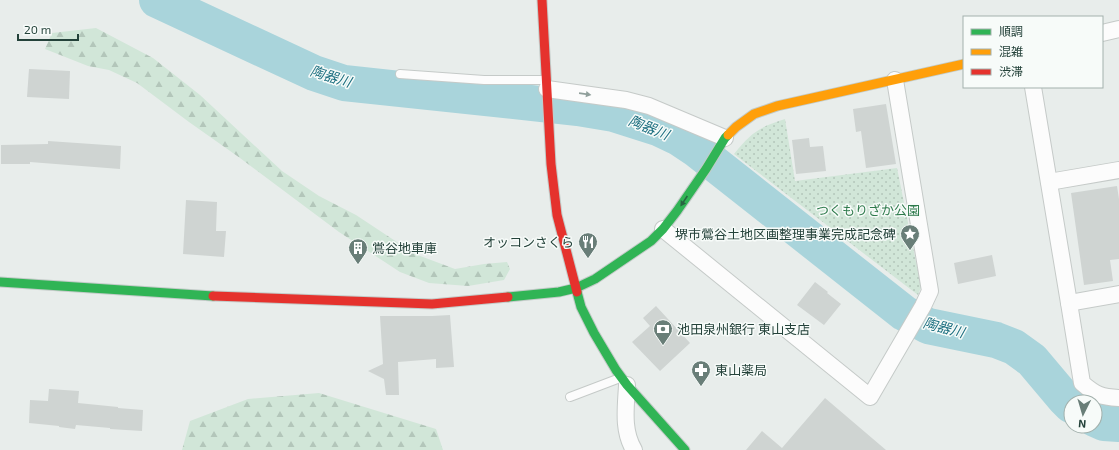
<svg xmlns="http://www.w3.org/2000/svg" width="1119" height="450" viewBox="0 0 1119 450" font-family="'Exo 2','Noto Sans JP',sans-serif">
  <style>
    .forest { fill: url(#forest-firs) }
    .park { fill: url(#park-dots) }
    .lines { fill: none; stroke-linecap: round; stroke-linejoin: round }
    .river { stroke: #a9d4db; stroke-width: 36 }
    .building { fill: #cfd4d2 }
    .lane-casing { stroke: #c5cac8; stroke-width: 10 }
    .street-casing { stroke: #c5cac8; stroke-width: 18 }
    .fast-casing { stroke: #c3cbc8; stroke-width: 11 }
    .slow-casing { stroke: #c3cbc8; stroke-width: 11 }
    .jam-casing { stroke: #c3cbc8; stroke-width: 11 }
    .lane { stroke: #fcfcfc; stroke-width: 8 }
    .street { stroke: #fcfcfc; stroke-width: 16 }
    .fast { stroke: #30b455; stroke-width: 9 }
    .slow { stroke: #ff9f0a; stroke-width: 9 }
    .jam { stroke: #e5322d; stroke-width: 9 }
    .oneway { fill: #909f9b }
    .oneway2 { fill: #286442 }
    .labels { text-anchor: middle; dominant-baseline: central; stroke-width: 3; stroke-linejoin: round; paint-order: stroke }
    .park-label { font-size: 13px; fill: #2d7a4b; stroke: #f7fbf9 }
    .poi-label { font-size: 13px; fill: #24423a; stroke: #f7fbf9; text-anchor: start }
    .water-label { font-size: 14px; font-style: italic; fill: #1c6f80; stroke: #f7fbf9 }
  </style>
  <defs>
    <pattern id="forest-firs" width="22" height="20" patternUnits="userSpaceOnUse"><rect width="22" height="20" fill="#d1e6d8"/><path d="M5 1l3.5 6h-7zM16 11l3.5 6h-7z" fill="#b3c6ba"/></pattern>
    <pattern id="park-dots" width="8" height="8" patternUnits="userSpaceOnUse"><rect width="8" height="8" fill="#d1e6d8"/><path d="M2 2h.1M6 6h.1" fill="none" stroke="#b3c6ba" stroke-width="1.8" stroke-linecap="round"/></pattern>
  </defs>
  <rect width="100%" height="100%" fill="#e8edeb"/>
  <g class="forest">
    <polygon points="96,28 153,58 200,95 282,171 319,196 356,215 415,254 455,269 484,264 507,262 510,269 504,280 468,286 429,283 400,272 339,232 240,158 189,122 137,83 109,70 88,66 45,49 52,33"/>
    <polygon points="319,393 436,429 443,450 182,450 190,421 248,399"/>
  </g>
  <path class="park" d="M785,119L795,181L897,168L921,287L918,295L734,154C751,133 759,127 785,119Z"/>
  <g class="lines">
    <g class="river">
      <polyline points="157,0 314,73 344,83 578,108 614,114 658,128 679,138 697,150 904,313 928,326 996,340 1014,347 1032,360 1064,398 1071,405"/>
      <polyline points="1095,419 1104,423 1119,424"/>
    </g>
  </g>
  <g class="building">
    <polygon points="29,69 70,71 69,99 27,97"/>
    <polygon points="886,104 896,164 866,168 861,131 856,132 853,109"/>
    <polygon points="809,138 810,147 823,146 826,171 796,174 792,140"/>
    <polygon points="48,141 121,146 120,169 30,162 30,164 1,164 1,145 48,144"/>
    <polygon points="1117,186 1119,199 1119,259 1110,260 1113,281 1084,285 1071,193"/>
    <polygon points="186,200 217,202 216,231 226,231 224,257 183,254"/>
    <polygon points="992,255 996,276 958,284 954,263"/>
    <polygon points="815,282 828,292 827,293 841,304 824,325 797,305"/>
    <polygon points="656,306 690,343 660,371 632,342 650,326 643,318"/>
    <polygon points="450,315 454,367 436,368 436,359 398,362 399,395 386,395 384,379 368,371 383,364 380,316 432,316"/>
    <polygon points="49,389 79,391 78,403 118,407 118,408 143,410 142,431 110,429 110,428 76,425 75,429 59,427 59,426 29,423 30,400 48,401"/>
    <polygon points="825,398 886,450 746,450 762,431 782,448"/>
  </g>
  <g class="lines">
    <g class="lane-casing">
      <g id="lane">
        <polyline points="400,74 484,80 545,80"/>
        <polyline points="570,397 620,378"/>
      </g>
    </g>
    <g class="street-casing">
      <g id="street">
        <polyline points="1102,33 1119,29"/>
        <path d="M1033,87L1069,303L1082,383C1096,395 1101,397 1119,398"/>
        <polyline points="547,89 626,100 649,106 725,138"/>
        <polyline points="1049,182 1119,170"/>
        <polyline points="663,229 870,397 923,306 930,291 895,80"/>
        <polyline points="1069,303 1119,294"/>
        <path d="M627,385C626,407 622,430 634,450"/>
      </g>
    </g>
    <g class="fast-casing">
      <g id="fast">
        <polyline points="0,282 213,296"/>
        <polyline points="577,292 581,307 594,333 616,370 627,385 685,450"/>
        <polyline points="508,297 559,292 576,288 595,279 651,241 663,229 677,211 706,169 725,138 728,135"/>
      </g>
    </g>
    <g class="slow-casing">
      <polyline id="slow" points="728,135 736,127 754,114 777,106 964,64"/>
    </g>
    <g class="jam-casing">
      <g id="jam">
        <polyline points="542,0 551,164 557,215 577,292"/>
        <polyline points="213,296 432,304 508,297"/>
      </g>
    </g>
    <use href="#lane" class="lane"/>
    <use href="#street" class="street"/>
    <use href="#fast" class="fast"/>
    <use href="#slow" class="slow"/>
    <use href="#jam" class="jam"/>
  </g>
  <defs><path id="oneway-solid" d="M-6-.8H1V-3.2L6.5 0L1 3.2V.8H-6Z"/></defs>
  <use class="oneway" href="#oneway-solid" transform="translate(585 94) rotate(8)"/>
  <use class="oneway2" href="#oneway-solid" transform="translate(684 201) rotate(124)"/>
  <defs>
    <g id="sight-pin" transform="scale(1)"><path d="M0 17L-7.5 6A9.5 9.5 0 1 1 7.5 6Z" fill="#697e78" stroke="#f7fbf9"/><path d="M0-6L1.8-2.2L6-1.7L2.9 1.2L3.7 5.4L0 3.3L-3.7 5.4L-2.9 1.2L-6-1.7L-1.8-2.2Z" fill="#fff"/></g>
    <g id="restaurant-pin" transform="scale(1)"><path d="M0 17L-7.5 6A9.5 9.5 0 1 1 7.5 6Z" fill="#697e78" stroke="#f7fbf9"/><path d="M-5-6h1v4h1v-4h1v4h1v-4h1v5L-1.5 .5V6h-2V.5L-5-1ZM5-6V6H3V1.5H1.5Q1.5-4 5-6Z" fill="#fff"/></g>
    <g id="building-pin" transform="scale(1)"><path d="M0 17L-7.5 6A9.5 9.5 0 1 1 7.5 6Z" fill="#697e78" stroke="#f7fbf9"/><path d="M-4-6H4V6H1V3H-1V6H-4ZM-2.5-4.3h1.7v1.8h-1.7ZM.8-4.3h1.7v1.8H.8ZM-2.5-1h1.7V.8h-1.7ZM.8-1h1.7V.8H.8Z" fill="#fff"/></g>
    <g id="bank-pin" transform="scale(1)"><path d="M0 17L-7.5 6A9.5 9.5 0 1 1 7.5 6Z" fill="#697e78" stroke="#f7fbf9"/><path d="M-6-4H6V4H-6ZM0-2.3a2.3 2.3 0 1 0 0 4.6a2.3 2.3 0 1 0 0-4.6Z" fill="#fff"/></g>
    <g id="pharmacy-pin" transform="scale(1)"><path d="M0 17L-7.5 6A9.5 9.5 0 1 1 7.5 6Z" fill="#697e78" stroke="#f7fbf9"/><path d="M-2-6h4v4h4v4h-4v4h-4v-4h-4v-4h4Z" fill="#fff"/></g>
  </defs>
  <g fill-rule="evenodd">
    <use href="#sight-pin" x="910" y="234"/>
    <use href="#restaurant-pin" x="588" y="242"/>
    <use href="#building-pin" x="358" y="248"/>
    <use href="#bank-pin" x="663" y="329"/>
    <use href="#pharmacy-pin" x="701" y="370"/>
  </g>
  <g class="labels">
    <g class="park-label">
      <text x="868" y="210">つくもりざか公園</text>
    </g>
    <g class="poi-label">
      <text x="896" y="234" text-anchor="end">堺市鶯谷土地区画整理事業完成記念碑</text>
      <text x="574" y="242" text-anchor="end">オッコンさくら</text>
      <text x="372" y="248">鴬谷地車庫</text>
      <text x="677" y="329">池田泉州銀行 東山支店</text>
      <text x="715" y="370">東山薬局</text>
    </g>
    <g class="water-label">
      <text transform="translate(331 76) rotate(17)">陶器川</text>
      <text transform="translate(649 127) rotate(22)">陶器川</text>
      <text transform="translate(944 327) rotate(15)">陶器川</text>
    </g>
  </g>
  <rect x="963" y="16" width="140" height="72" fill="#f7fbf9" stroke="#a3b1ad"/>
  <rect x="971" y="29" width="20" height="6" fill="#30b455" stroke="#a3b1ad"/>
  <text x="999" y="36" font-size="12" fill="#24423a">順調</text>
  <rect x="971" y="49" width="20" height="6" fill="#ff9f0a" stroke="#a3b1ad"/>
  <text x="999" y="56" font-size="12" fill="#24423a">混雑</text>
  <rect x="971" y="69" width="20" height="6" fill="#e5322d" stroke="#a3b1ad"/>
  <text x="999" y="76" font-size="12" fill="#24423a">渋滞</text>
  <g transform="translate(1083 414) rotate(185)"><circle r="19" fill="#f7fbf9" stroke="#a3b1ad"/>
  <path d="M0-3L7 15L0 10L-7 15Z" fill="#697e78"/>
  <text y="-6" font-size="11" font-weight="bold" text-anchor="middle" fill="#24423a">N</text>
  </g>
  <path d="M18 34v6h60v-6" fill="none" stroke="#24423a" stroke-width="2"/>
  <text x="24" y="34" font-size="12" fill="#24423a" stroke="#f7fbf9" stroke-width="3" paint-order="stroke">20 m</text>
</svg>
